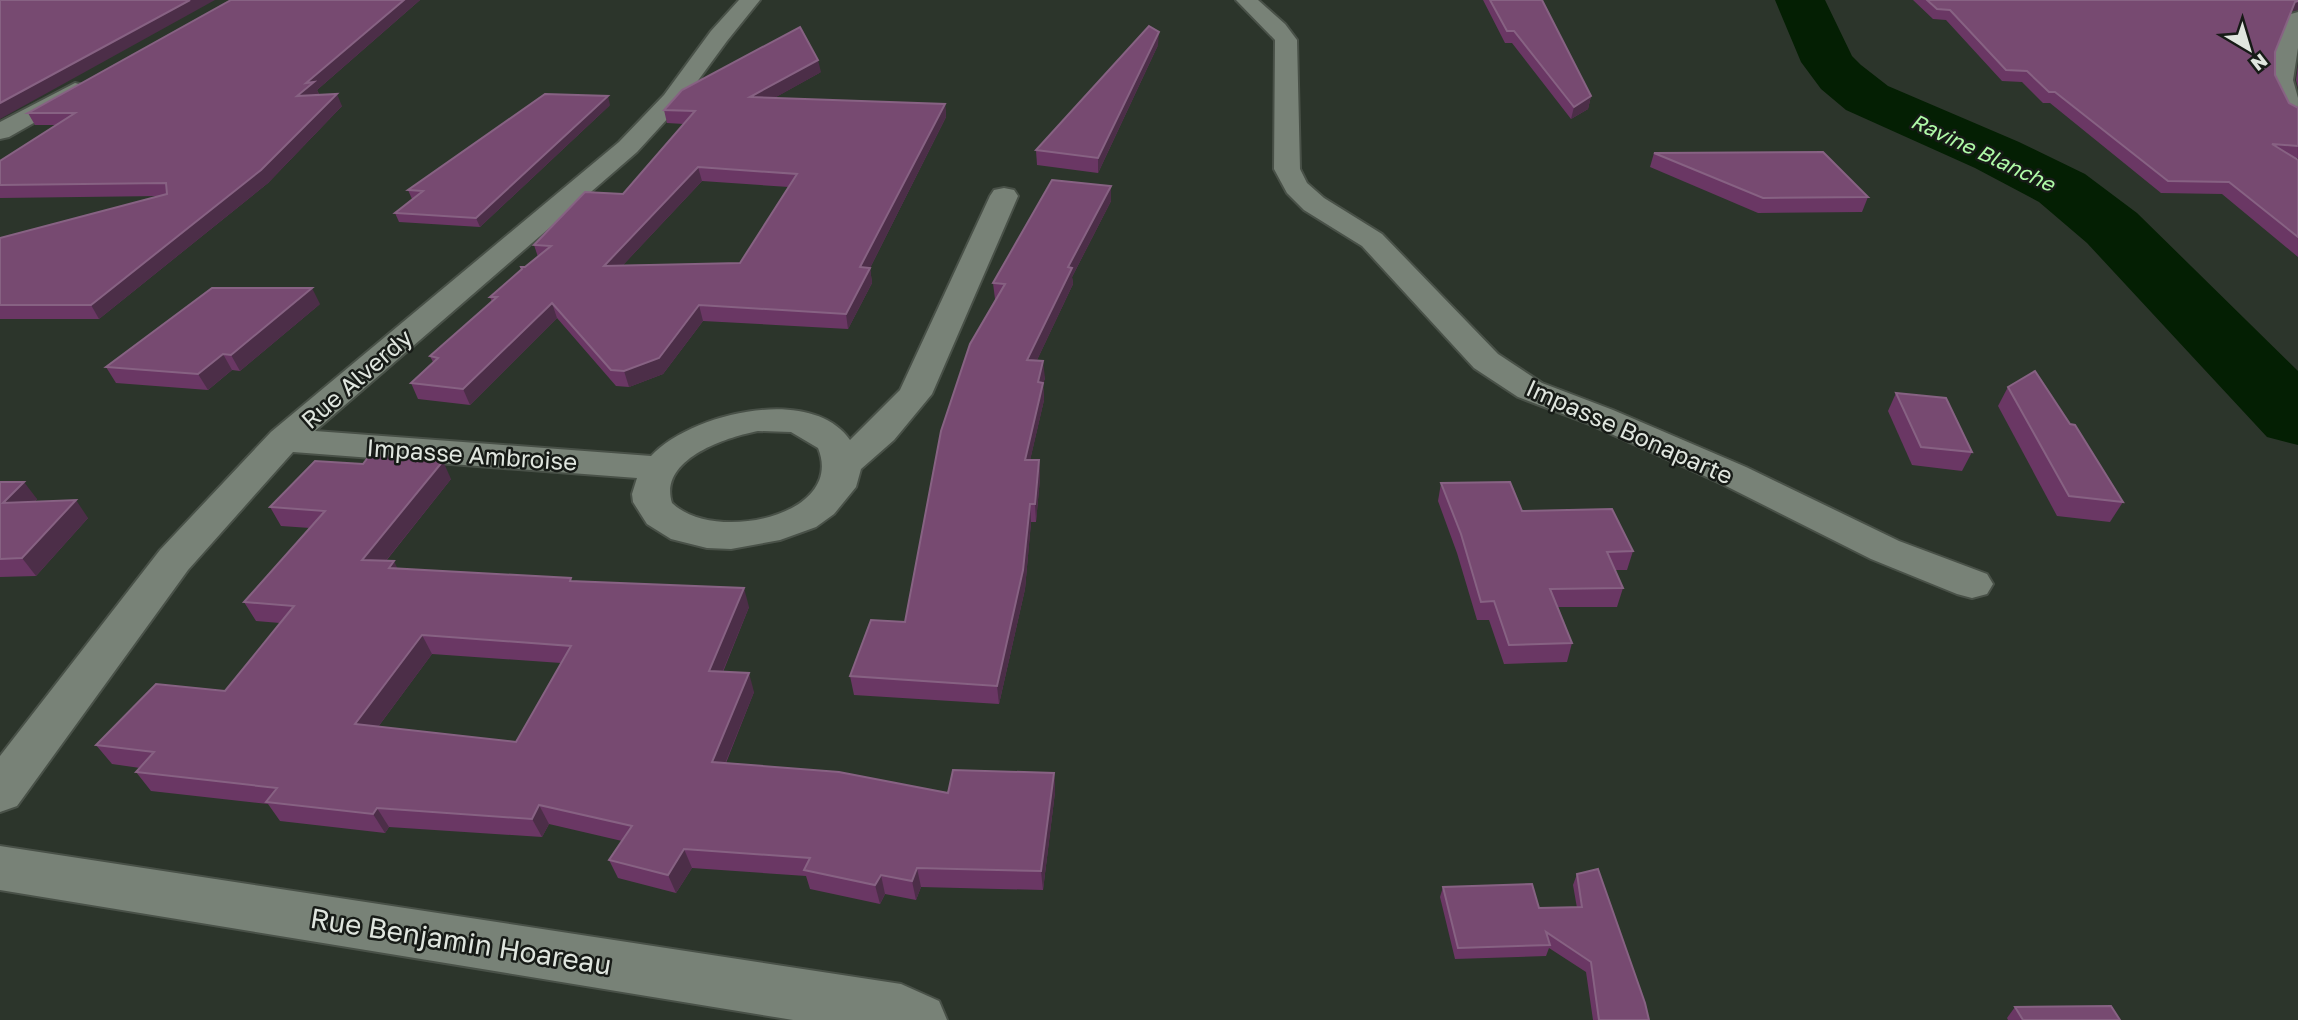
<svg xmlns="http://www.w3.org/2000/svg" width="2298" height="1020" viewBox="0 0 2298 1020" font-family="'Golos Text',sans-serif">
  <style>
    .lines { fill: none; stroke-linecap: round; stroke-linejoin: round }
    .river { fill: #041f03; fill-rule: evenodd }
    .street-casing { stroke: #495148; stroke-width: 4 }
    .street { fill: #788277; fill-rule: evenodd }
    .wall { fill: #6a3764; fill-rule: evenodd }
    .shaded-wall { fill: #4c2e48 }
    .building { fill: #774a71; stroke: #876283; stroke-width: 2; fill-rule: evenodd }
    .labels { text-anchor: middle; dominant-baseline: central; stroke-width: 5; stroke-linejoin: round; paint-order: stroke }
    .far-water-label { font-size: 21px; font-style: italic; fill: #affaa7; stroke: #171b17 }
    .street-label { font-size: 24px; fill: #e0e6df; stroke: #171b17 }
    .near-street-label { font-size: 28px; fill: #e0e6df; stroke: #171b17 }
  </style>
  <rect width="100%" height="100%" fill="#2c352b"/>
  <g class="lines">
    <polygon class="river" points="1775,0 1825,0 1852,56 1861,65 1888,86 2019,142 2085,174 2137,213 2298,371 2298,445 2267,437 2087,243 2039,202 1975,168 1846,110 1821,89 1801,62"/>
    <g class="street-casing">
      <g id="street">
        <path d="M739,0H760L727,41L680,105L637,152L315,431L651,456C690,414 811,384 850,440L900,390L990,196L994,190L1004,188L1014,190L1018,196L932,394L894,440L861,469L856,487L834,514L816,527L780,540L731,549L707,548L671,539L647,524L633,502L632,494L637,478L293,452L188,570L17,806L0,812V756L160,550L271,432L619,142L664,95L711,31ZM758,431L791,432L818,448C846,516 714,544 672,503C658,459 727,437 758,431Z"/>
        <polygon points="1236,0 1258,0 1285,24 1297,40 1300,169 1307,183 1324,198 1382,234 1498,354 1542,383 1613,410 1746,467 1899,541 1987,574 1993,584 1987,594 1972,598 1957,594 1871,559 1720,483 1589,424 1518,397 1474,368 1362,246 1304,210 1287,193 1274,169 1275,40"/>
        <path d="M2298,12V48L2293,80L2298,98V121C2289,119 2286,116 2281,108C2259,80 2276,47 2288,18L2291,14Z"/>
        <polygon points="75,83 83,85 87,90 83,95 9,137 0,139 0,122"/>
        <polygon points="0,846 901,984 939,1001 947,1020 793,1020 0,890"/>
      </g>
    </g>
    <use href="#street" class="street"/>
  </g>
  <g class="wall">
    <polygon points="231,0 420,0 317,90 319,94 318,95 342,106 268,183 99,319 0,319 0,238 161,196 0,198 0,161 56,125 35,125 28,113"/>
    <polygon points="1483,0 1542,0 1591,96 1588,109 1571,119 1512,43 1505,43"/>
    <polygon points="1913,0 2298,0 2291,12 2275,52 2275,75 2289,103 2298,108 2298,158 2295,158 2298,160 2298,257 2222,194 2161,193 2050,103 2043,103 2022,82 2002,81 1946,20 1933,19"/>
    <polygon points="1158,45 1098,173 1037,165 1036,150"/>
    <polygon points="2298,65 2298,88 2296,80"/>
    <path d="M821,72L774,98L945,104L946,117L870,268L872,283L848,329L703,321L663,374L629,387L616,386L557,318L470,405L418,399L411,383L433,362L430,356L492,302L490,297L522,270L521,267H525L538,257L534,245L623,194L684,124L667,123L664,110ZM702,181L789,187L740,263L623,265Z"/>
    <polygon points="610,105 480,227 399,222 395,213 412,199 408,190"/>
    <polygon points="1654,153 1868,197 1862,212 1758,213 1650,167"/>
    <polygon points="1111,186 1111,201 1072,277 1073,284 1037,360 1045,378 1043,384 1044,400 1030,460 1039,460 1040,478 1036,522 1031,522 1025,589 999,704 854,695 850,676 905,622 996,299 995,299 993,283"/>
    <polygon points="320,304 240,371 232,370 208,390 116,383 106,367"/>
    <polygon points="2008,387 2123,502 2110,522 2057,516 1998,406"/>
    <polygon points="1896,393 1972,452 1962,471 1912,465 1888,411"/>
    <path d="M451,479L386,561L397,568L573,581L749,607L723,672L754,692L726,763L948,793L1054,773L1055,792L1043,890L921,887L916,900L885,894L880,904L810,889L806,876L692,868L676,893L618,878L609,860L622,841L549,824L542,837L389,827L385,833L280,821L268,804L151,791L136,772L140,768L112,764L96,745L225,691L280,623L256,621L244,602L310,528L281,526L270,507ZM432,654L561,663L516,742L378,727Z"/>
    <polygon points="0,482 37,499 34,502 88,518 36,576 0,577"/>
    <polygon points="1441,483 1633,551 1627,570 1615,570 1623,588 1617,607 1558,607 1572,643 1567,662 1504,664 1489,620 1477,620 1457,553 1438,501"/>
    <polygon points="1577,874 1649,1020 1593,1020 1586,972 1549,948 1546,956 1455,959 1440,897 1443,887 1539,908 1577,908 1573,885"/>
    <polygon points="2015,1007 2120,1020 2008,1020 2007,1018"/>
  </g>
  <g class="shaded-wall">
    <polygon points="190,0 215,0 0,119 0,103"/>
    <polygon points="404,0 420,0 317,90 319,94 302,108 297,96 306,83"/>
    <polygon points="2298,1 2298,10 2289,12 2295,2"/>
    <polygon points="1159,32 1158,45 1098,173 1098,158"/>
    <polygon points="818,60 821,72 753,110 750,97"/>
    <polygon points="337,94 342,106 268,183 99,319 91,305"/>
    <polygon points="608,96 610,105 480,227 476,218"/>
    <polygon points="1591,96 1588,109 1571,119 1574,107"/>
    <polygon points="945,104 946,117 870,268 872,283 848,329 846,314 860,267"/>
    <polygon points="698,167 702,181 608,281 604,266"/>
    <polygon points="1111,186 1111,201 1072,277 1073,284 1029,377 1027,360 1068,267"/>
    <polygon points="312,288 320,304 240,371 231,355"/>
    <polygon points="552,303 557,318 470,405 463,389"/>
    <polygon points="699,305 703,321 663,374 629,387 624,371"/>
    <polygon points="223,354 232,370 208,390 198,374"/>
    <polygon points="1043,361 1045,378 1043,384 1044,400 1026,478 1025,460 1038,382"/>
    <polygon points="1039,460 1040,478 1036,522 1035,504"/>
    <polygon points="443,461 451,479 372,578 362,560"/>
    <polygon points="24,482 37,499 16,520 3,503"/>
    <polygon points="76,500 88,518 36,576 22,558"/>
    <polygon points="1030,504 1031,522 1025,589 999,704 997,686"/>
    <polygon points="394,561 403,580 389,568"/>
    <polygon points="744,588 749,607 715,690 709,671"/>
    <polygon points="422,635 432,654 366,743 355,724"/>
    <polygon points="749,673 754,692 718,781 712,762"/>
    <polygon points="1054,773 1055,792 1043,890 1041,871"/>
    <polygon points="539,805 549,824 542,837 532,819"/>
    <polygon points="377,808 389,827 385,833 373,814"/>
    <polygon points="684,849 692,868 676,893 668,875"/>
    <polygon points="917,868 921,887 916,900 912,881"/>
    <polygon points="881,875 885,894 880,904 875,885"/>
  </g>
  <g class="building">
    <polygon points="0,0 190,0 0,103"/>
    <polygon points="231,0 404,0 306,83 314,82 297,96 337,94 261,170 91,305 0,305 0,238 167,194 166,183 0,185 0,161 75,113 28,113"/>
    <polygon points="1490,0 1542,0 1591,96 1574,107 1514,31 1507,31"/>
    <polygon points="1927,0 2298,0 2298,1 2295,2 2275,52 2275,75 2289,103 2298,108 2298,146 2272,144 2298,160 2298,237 2229,182 2168,181 2055,92 2049,92 2027,71 2006,70 1950,10 1937,9"/>
    <polygon points="1149,26 1159,32 1098,158 1036,150"/>
    <path d="M800,27L818,60L750,97L945,104L860,267L870,268L846,314L699,305L659,358L624,371L611,370L552,303L463,389L411,383L438,358L430,356L497,297H490L522,269L521,267H525L551,246L534,245L585,192L623,194L695,111L664,110L682,90ZM698,167L797,174L740,263L604,266Z"/>
    <polygon points="545,94 608,96 476,218 395,213 423,191 408,190"/>
    <polygon points="1823,152 1868,197 1763,198 1654,153"/>
    <polygon points="1052,180 1111,186 1068,267 1072,268 1027,360 1043,361 1038,382 1043,383 1025,460 1039,460 1035,504 1030,504 1023,570 997,686 850,676 871,620 905,622 941,431 970,344 1005,284 993,283"/>
    <polygon points="212,288 312,288 231,355 223,354 198,374 106,367"/>
    <polygon points="2035,371 2070,424 2075,425 2123,502 2069,496 2008,387"/>
    <polygon points="1896,393 1946,398 1972,452 1921,447"/>
    <path d="M369,456L443,461L362,560L394,561L389,568L571,578L570,581L744,588L709,671L749,673L712,762L839,772L948,793L953,770L1054,773L1041,871L917,868L912,881L881,875L875,885L804,870L810,858L684,849L668,875L609,860L632,826L539,805L532,819L377,808L373,814L266,802L277,788L136,772L154,752L96,745L156,684L225,691L294,606L244,602L325,511L270,507L315,461L363,464ZM422,635L571,646L516,742L355,724Z"/>
    <polygon points="0,482 24,482 3,503 76,500 22,558 0,559"/>
    <polygon points="1510,482 1522,511 1612,509 1633,551 1607,552 1623,588 1550,589 1572,643 1509,645 1494,601 1481,602 1461,534 1441,483"/>
    <polygon points="1598,869 1645,1003 1649,1020 1599,1020 1591,962 1546,932 1550,945 1458,948 1443,887 1532,884 1539,908 1582,907 1577,874"/>
    <polygon points="2111,1006 2120,1020 2023,1020 2015,1007"/>
  </g>
  <g class="labels">
    <g class="far-water-label">
      <text transform="translate(1983 152) rotate(25)">Ravine Blanche</text>
    </g>
    <g class="street-label">
      <text transform="translate(356 378) rotate(-41)">Rue Alverdy</text>
      <text transform="translate(1630 431) rotate(24)">Impasse Bonaparte</text>
      <text transform="translate(472 454) rotate(4)">Impasse Ambroise</text>
    </g>
    <g class="near-street-label">
      <text transform="translate(461 941) rotate(9)">Rue Benjamin Hoareau</text>
    </g>
  </g>
  <g transform="translate(2249 49) rotate(142)" stroke="#171b17" stroke-width="5" paint-order="stroke">
  <path d="M0-5L12 26L0 18L-12 26Z" fill="#e0e6df"/>
  <text y="-10" font-size="19" font-weight="bold" text-anchor="middle" fill="#e0e6df">N</text>
  </g>
</svg>
